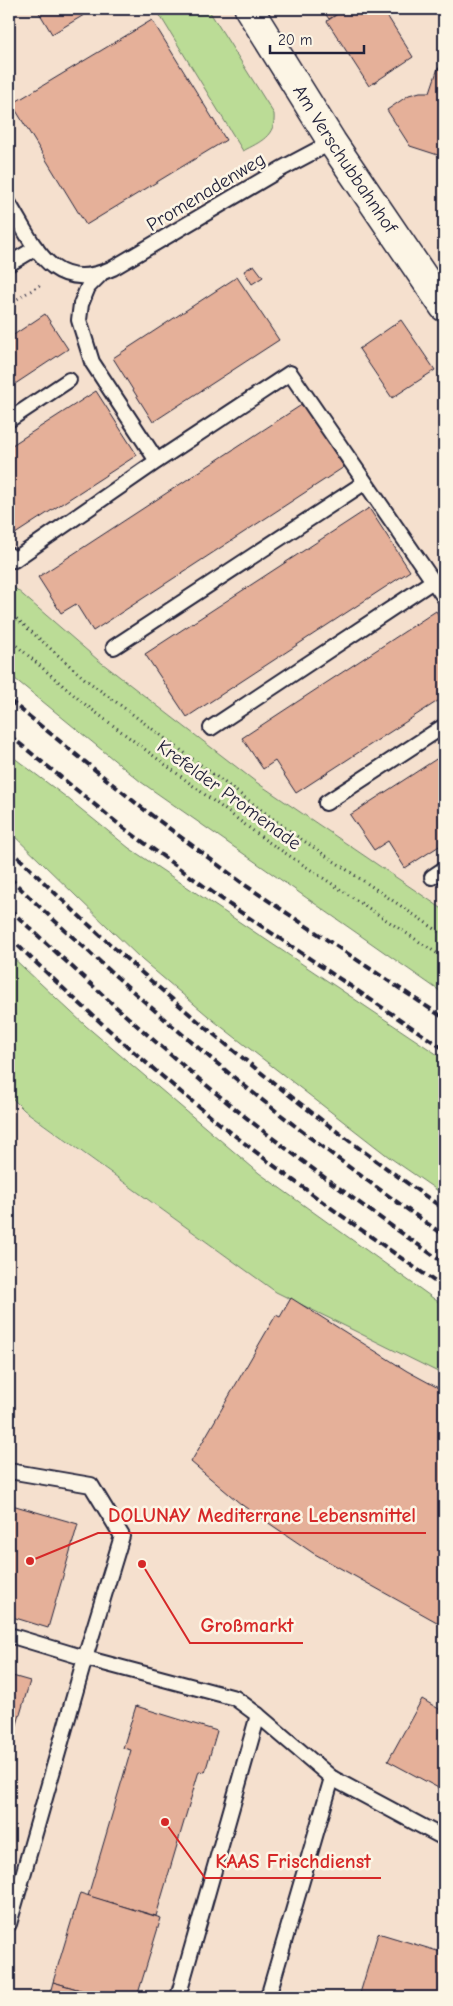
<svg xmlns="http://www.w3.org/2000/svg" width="453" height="2006" viewBox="0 0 453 2006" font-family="'Comic Neue',sans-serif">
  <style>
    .built { fill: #f5e0ce }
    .green { fill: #bbdc96; stroke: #6e7f68 }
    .building { fill: #e5b099; stroke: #22223b }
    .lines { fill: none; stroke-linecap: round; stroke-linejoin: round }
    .service-casing { stroke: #22223b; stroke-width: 18 }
    .minor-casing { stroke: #22223b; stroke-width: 31 }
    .path { stroke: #22223b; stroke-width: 3; stroke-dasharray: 1 4; stroke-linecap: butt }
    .service { stroke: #fcf5e5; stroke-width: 14 }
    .minor { stroke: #fcf5e5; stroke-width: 28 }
    .rail { stroke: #22223b; stroke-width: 4; stroke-dasharray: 8 4; stroke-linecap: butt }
    .labels { text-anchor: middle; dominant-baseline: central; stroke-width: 5; stroke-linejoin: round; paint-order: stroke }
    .street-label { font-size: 19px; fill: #22223b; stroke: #fcf5e5 }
    .leader { fill: none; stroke: #d62828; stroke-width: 2 }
    .callout-dot { fill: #d62828; stroke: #fcf5e5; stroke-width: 2 }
    .callout-label { font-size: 20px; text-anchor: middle; font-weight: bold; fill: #d62828; stroke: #fcf5e5; stroke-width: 5; stroke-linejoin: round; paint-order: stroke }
  </style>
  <rect width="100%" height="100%" fill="#fcf5e5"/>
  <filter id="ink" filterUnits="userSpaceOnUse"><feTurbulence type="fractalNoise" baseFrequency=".02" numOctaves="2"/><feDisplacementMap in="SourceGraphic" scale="10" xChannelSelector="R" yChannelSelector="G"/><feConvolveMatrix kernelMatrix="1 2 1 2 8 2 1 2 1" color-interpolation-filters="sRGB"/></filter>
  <g filter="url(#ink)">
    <g class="built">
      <polygon points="9,9 444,9 444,910 256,782 98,660 9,583"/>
      <polygon points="9,1095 24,1111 276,1292 444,1375 444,1997 9,1997"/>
    </g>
    <g class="green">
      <path d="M156,9H208L274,114C276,136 260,142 243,151Z"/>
      <polygon points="9,583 98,660 256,782 444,910 444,994 141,782 9,674"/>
      <polygon points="9,754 66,797 129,848 444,1059 444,1195 389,1157 214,1021 142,960 9,831"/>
      <polygon points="9,954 86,1026 259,1173 444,1306 444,1375 276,1292 24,1110 9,1095"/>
    </g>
    <g class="building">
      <polygon points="37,9 94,9 52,34"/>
      <polygon points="322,9 345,9 329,19"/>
      <polygon points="345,9 383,9 413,57 369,86 327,21"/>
      <polygon points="152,20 226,140 86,225 12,104"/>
      <polygon points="438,68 444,70 444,157 410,146 387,110 409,95 420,92 430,92"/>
      <polygon points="254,265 263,277 252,284 244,271"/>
      <polygon points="237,277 279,340 153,422 113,358"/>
      <polygon points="45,314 68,349 9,388 9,338"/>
      <polygon points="401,320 435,370 392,398 359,349"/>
      <polygon points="96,391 137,455 12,536 9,531 9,447"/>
      <polygon points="303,404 344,467 93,631 76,604 61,613 38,577"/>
      <polygon points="369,508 410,571 187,717 145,654"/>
      <polygon points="436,611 444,623 444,697 296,793 275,761 263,769 242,738"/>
      <polygon points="444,754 444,843 405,868 388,841 374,850 350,815"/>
      <polygon points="291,1298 407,1371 444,1391 444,1626 313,1553 242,1505 191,1462 276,1315 280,1317"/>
      <polygon points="12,1505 78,1524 48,1628 9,1616 9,1517"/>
      <polygon points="9,1675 30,1681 16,1728 9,1726"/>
      <polygon points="422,1699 444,1712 444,1791 388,1761"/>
      <polygon points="136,1706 217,1731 205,1772 199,1771 156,1916 88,1896 131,1750 123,1748"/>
      <polygon points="9,1726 14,1728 9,1746"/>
      <polygon points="80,1893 161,1918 137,1997 104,1997 53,1982"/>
      <polygon points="378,1933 444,1953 444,1997 359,1997"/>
      <polygon points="53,1982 104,1997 49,1997"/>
    </g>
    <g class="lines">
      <g class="service-casing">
        <g id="service">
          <path d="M9,204C35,247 53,296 113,268L281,169L332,142"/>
          <polyline points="9,264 36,248"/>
          <polyline points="100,275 88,287 81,304 79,320 92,362 157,461"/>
          <polyline points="9,420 69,380"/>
          <polyline points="9,555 14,560 157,461 290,373 444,597"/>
          <polyline points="114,647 364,483"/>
          <polyline points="211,728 433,581"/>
          <polyline points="326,803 444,726"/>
          <polyline points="432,877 444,869"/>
          <polyline points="9,1471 91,1485 122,1536 85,1658 9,1635"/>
          <polyline points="9,1924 85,1658 235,1698 258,1715"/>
          <polyline points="178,1997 258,1715 332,1778 444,1838"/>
          <polyline points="268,1997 332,1778"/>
        </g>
      </g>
      <g class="minor-casing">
        <g id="minor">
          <path id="s1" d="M249,9L332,142L444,307"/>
        </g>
      </g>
      <g class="path">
        <polyline points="9,304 40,285"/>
        <polyline points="9,612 85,679 295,835 444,935"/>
        <polyline points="9,639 82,702 264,839 444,958"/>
      </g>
      <use href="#service" class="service"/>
      <use href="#minor" class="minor"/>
      <g class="rail">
        <polyline points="9,700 142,808 245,885 444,1018"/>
        <polyline points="9,735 121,826 230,905 444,1049"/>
        <path d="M9,848C142,981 290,1102 444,1209"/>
        <path d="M9,877C34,902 60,926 86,949C199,1053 318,1148 444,1235"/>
        <path d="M9,909C65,960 120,1012 178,1061C262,1134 353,1199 444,1263"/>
        <path d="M9,937C59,985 110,1032 163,1077C252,1153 348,1221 444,1288"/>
      </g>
    </g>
  </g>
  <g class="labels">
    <g class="street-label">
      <text stroke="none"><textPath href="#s1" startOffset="178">Am Verschubbahnhof</textPath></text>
      <text transform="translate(206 192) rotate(-31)">Promenadenweg</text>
      <text transform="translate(229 795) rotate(36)">Krefelder Promenade</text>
    </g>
  </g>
  <path class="leader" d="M30 1561L98 1533H426M142 1564L190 1643H303M165 1822L205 1878H381"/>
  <g class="callout-dot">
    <circle cx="30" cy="1561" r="5"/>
    <circle cx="142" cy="1564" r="5"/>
    <circle cx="165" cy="1822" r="5"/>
  </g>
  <g class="callout-label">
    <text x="262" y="1522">DOLUNAY Mediterrane Lebensmittel</text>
    <text x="247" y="1632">Großmarkt</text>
    <text x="293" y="1868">KAAS Frischdienst</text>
  </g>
  <rect width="453" height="2006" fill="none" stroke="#fcf5e5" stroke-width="30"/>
  <rect x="15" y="15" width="423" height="1976" fill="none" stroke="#22223b" stroke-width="2" filter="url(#ink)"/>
  <path d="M270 45v8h94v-8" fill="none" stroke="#22223b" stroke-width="2.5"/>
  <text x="278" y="45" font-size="15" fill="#22223b" stroke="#fcf5e5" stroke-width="4" paint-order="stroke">20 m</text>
</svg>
